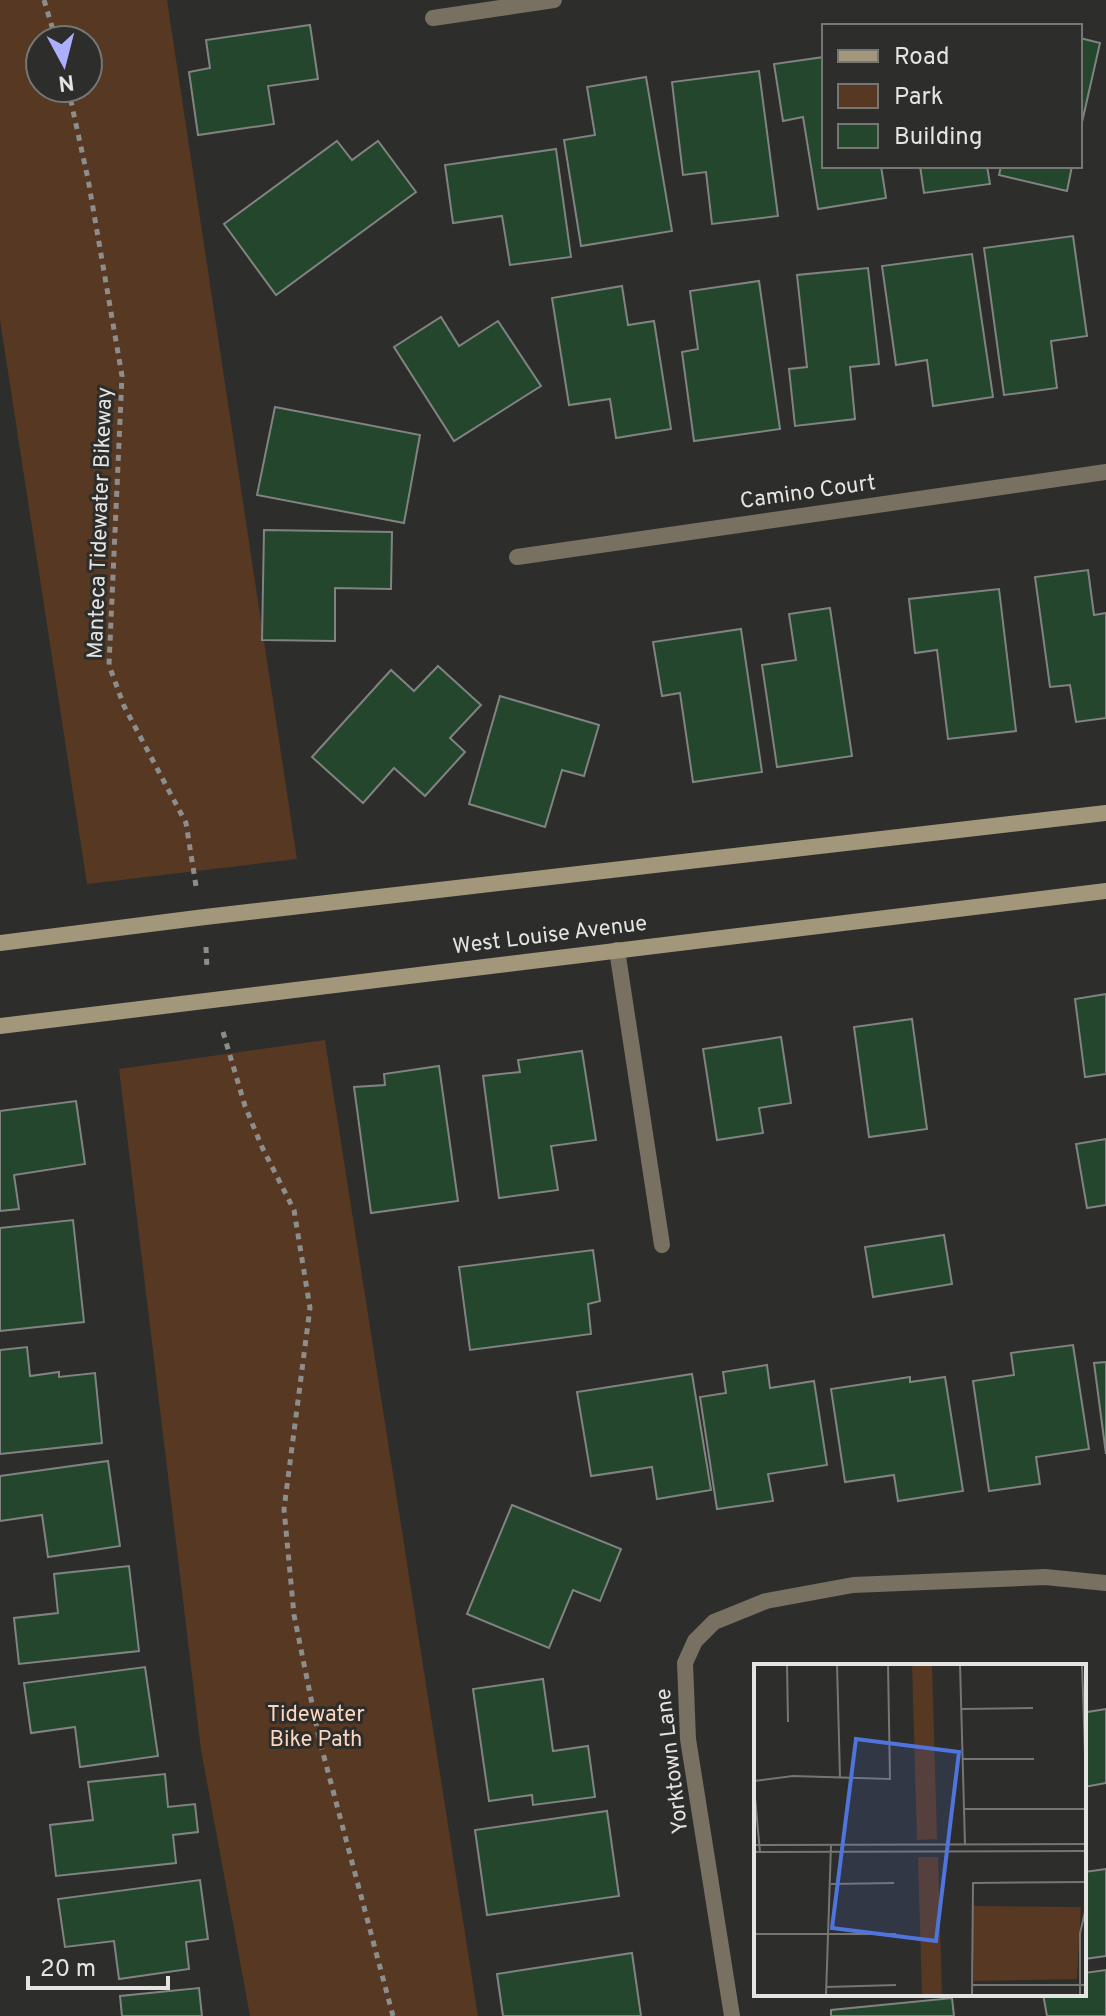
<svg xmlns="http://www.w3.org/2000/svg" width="1106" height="2016" viewBox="0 0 1106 2016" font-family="Overpass,sans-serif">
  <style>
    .green { fill: #563823; fill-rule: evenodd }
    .building { fill: #23462d; stroke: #808381; stroke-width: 2 }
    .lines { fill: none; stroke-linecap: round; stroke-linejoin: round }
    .path { stroke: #8d8d8c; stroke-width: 5; stroke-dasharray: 6 6; stroke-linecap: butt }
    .service { stroke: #787060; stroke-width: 16 }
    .minor { stroke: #787060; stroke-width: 16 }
    .secondary { stroke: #a2967b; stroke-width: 16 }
    .labels { text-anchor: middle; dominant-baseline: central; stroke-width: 6; stroke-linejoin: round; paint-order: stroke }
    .street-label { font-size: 22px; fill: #e4e4e3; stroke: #2d2d2b }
    .park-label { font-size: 22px; fill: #fcd6be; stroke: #2d2d2b }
    .inset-road { fill: none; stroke: #767675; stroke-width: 2 }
    .view { fill: #4f74db; fill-opacity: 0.15; stroke: #4f74db; stroke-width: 4 }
    .inset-edge { fill: none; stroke: #e4e4e3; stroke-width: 4 }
  </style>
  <rect width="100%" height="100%" fill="#2d2d2b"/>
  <g class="green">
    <path d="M0,0H167L297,859L87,884L0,320ZM40,40H88V88H40Z"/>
    <polygon points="325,1040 478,2016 250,2016 201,1750 119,1069"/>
  </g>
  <g class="building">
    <polygon points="310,25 318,79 268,86 274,124 198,135 189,72 210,68 206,40"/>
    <polygon points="1080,38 1100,43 1080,131"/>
    <polygon points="824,57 824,166 881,166 886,198 818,209 803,117 783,121 774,64"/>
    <polygon points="759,71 778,216 712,224 706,172 683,175 672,82"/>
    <polygon points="646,77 672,231 581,246 564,140 595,135 587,87"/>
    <polygon points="337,141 352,160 378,141 416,192 276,295 224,224"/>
    <polygon points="556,149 571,257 510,265 502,216 453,223 445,165"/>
    <polygon points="920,166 987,166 990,184 924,193"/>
    <polygon points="1001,166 1072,166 1067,191 999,175"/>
    <polygon points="1073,236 1087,336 1051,341 1057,388 1004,395 984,248"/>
    <polygon points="972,254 993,397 933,406 927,360 896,365 882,266"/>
    <polygon points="868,268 879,364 850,367 855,419 795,426 789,369 807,367 797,275"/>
    <polygon points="759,281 780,429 694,441 682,352 698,349 690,291"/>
    <polygon points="622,286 628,325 654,321 671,429 616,438 610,399 569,405 552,298"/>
    <polygon points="441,317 459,346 498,321 541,386 454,441 394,347"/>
    <polygon points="275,407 420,435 404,523 257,495"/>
    <polygon points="264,530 392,532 391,589 335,588 335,641 262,640"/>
    <polygon points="1088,570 1094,615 1106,613 1106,718 1076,722 1070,685 1050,687 1035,577"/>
    <polygon points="999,589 1016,731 948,739 937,650 915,653 909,599"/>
    <polygon points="830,608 852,756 777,767 762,665 796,660 789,614"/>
    <polygon points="741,629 762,772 693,782 680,693 662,696 653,642"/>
    <polygon points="438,666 481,705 450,738 465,752 425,796 394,768 363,803 312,757 391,670 414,691"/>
    <polygon points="500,696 599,725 584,776 562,770 545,827 469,804"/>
    <polygon points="1106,994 1106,1074 1085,1077 1075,999"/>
    <polygon points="912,1019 927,1129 869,1137 854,1027"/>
    <polygon points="781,1037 791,1103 759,1108 763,1133 717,1140 703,1049"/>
    <polygon points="582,1051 596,1140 551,1146 558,1190 499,1198 483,1076 520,1072 518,1060"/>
    <polygon points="439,1066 458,1201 371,1213 354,1087 385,1085 384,1074"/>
    <polygon points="76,1101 85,1164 14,1175 19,1209 0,1211 0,1111"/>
    <polygon points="1106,1139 1106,1205 1087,1208 1076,1144"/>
    <polygon points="73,1220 84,1322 0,1331 0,1228"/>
    <polygon points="944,1235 952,1284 873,1297 865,1247"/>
    <polygon points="593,1250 600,1301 588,1304 591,1334 470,1350 459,1267"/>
    <polygon points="1073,1345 1089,1449 1036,1457 1040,1484 989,1491 973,1381 1014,1375 1011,1353"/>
    <polygon points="27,1347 30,1376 59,1372 59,1377 95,1373 102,1443 0,1454 0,1350"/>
    <polygon points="1106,1362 1106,1454 1094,1363"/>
    <polygon points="767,1365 770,1388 814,1381 827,1465 768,1474 773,1501 717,1509 700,1397 726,1393 723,1372"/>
    <polygon points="692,1374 711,1490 657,1499 652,1467 591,1476 577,1392"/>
    <polygon points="910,1377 910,1382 945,1377 963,1491 898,1501 894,1475 845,1482 831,1389"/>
    <polygon points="108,1461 120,1546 48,1557 42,1515 0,1521 0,1476"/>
    <polygon points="512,1505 621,1549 600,1601 573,1590 549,1648 467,1614"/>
    <polygon points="129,1566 139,1651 19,1664 14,1618 58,1613 54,1574"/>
    <polygon points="145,1667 158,1756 80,1767 75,1727 31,1733 24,1683"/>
    <polygon points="543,1679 553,1751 588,1746 595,1797 533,1805 532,1795 489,1801 473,1689"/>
    <polygon points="1084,1692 1087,1712 1106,1709 1106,1783 1084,1787"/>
    <polygon points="165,1774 168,1807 195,1804 198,1832 173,1835 176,1863 56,1876 50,1825 93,1820 88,1782"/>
    <polygon points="607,1811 619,1896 487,1915 475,1830"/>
    <polygon points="1106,1869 1106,1956 1084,1959 1084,1872"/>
    <polygon points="200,1880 208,1939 186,1942 189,1969 119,1979 114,1941 65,1947 58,1899"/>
    <polygon points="632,1953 641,2016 503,2016 497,1974"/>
    <polygon points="1106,1970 1106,2016 1047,2016 1043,1994 1084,1994 1084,1973"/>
    <polygon points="199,1988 202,2016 122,2016 120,1996"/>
    <polygon points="952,1998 954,2016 831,2016 831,2010"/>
  </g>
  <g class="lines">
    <g class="path">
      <polyline points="44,0 56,40"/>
      <polyline points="68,88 88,179 122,376 109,665 124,706 186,823 196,886"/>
      <polyline points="206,947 207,969"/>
      <polyline points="223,1032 245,1106 262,1147 294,1210 310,1308 284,1509 294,1615 319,1738 393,2016"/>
    </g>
    <polyline class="service" points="617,950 662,1245"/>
    <g class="minor">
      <polyline points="433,18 554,0"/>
      <polyline points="517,557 1106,472"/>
      <polyline points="732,2016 688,1739 685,1663 695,1641 714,1622 766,1601 853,1585 1045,1577 1106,1583"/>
    </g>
    <g class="secondary">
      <polyline points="0,943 205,917 1106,813"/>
      <polyline points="0,1026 1106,891"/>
    </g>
  </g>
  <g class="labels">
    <g class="street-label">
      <text transform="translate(808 493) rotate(-8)">Camino Court</text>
      <text transform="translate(101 523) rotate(-88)">Manteca Tidewater Bikeway</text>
      <text transform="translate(550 936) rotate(-7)">West Louise Avenue</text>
      <text transform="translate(673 1761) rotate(-97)">Yorktown Lane</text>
    </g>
    <g class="park-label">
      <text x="316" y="1715">Tidewater<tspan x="316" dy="25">Bike Path</tspan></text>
    </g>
  </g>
  <g transform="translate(754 1664)">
    <rect width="332" height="332" fill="#2d2d2b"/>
    <path d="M178,0L183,175L163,176L158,0ZM164,193H184L188,332H168ZM218,242L327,243L323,315L220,317Z" fill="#563823"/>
    <path class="inset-road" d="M33,0L34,58M83,0L86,113M206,0L211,181M328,0L332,120M207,45L279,44M208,95H280M0,117L39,112L136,115L134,0M0,123L6,188M211,145H332M0,181L332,180M0,188L332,187M77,220L140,219M0,270H142M218,321H332M72,323L142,321M72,332L77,181M218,332L219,219L332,218M326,332V269L332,244"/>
    <path class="view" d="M102,75L205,88L182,277L78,264Z"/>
    <rect width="332" height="332" class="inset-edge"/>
  </g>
  <rect x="822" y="24" width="260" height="144" fill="#2d2d2b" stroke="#767675" stroke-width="2"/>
  <rect x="838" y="50" width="40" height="12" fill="#a2967b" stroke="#767675" stroke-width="2"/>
  <text x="894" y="64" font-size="24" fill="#e4e4e3">Road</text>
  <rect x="838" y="84" width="40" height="24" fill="#563823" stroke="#767675" stroke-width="2"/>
  <text x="894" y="104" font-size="24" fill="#e4e4e3">Park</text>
  <rect x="838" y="124" width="40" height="24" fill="#23462d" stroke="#767675" stroke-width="2"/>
  <text x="894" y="144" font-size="24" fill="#e4e4e3">Building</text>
  <g transform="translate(64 64) rotate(173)"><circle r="38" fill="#2d2d2b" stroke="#767675" stroke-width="2"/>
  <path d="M0-6L14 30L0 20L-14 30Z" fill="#acaffb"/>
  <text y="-12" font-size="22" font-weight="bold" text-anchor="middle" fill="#e4e4e3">N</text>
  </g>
  <path d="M28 1976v12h140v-12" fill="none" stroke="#e4e4e3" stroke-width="4"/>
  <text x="40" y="1976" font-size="24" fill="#e4e4e3" stroke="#2d2d2b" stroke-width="6" paint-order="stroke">20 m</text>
</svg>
